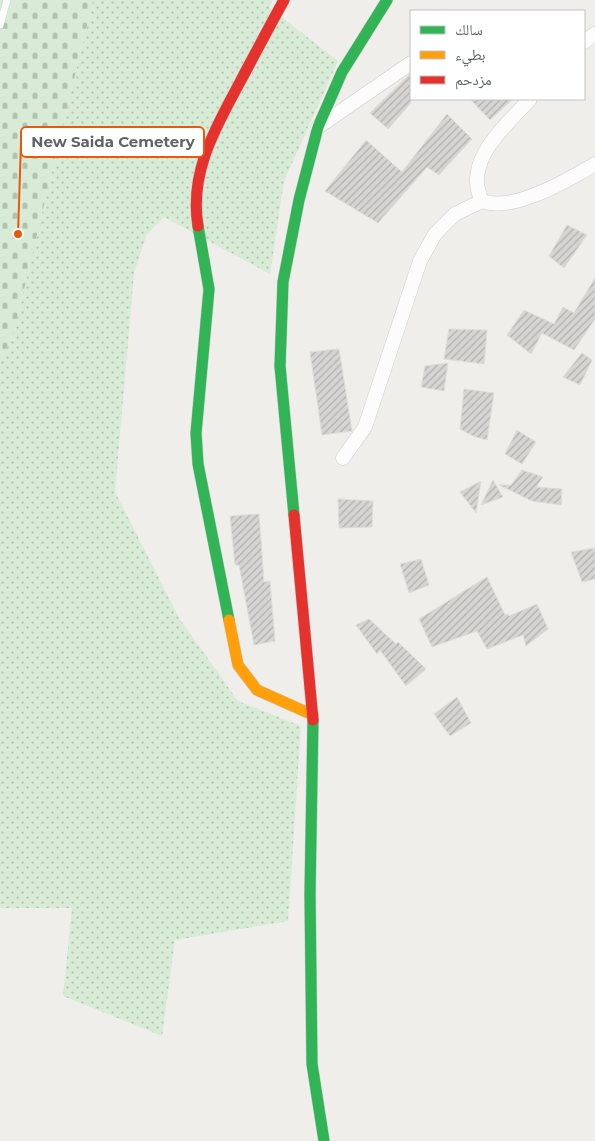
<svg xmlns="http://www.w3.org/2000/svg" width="595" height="1141" viewBox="0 0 595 1141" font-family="Montserrat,'Noto Naskh Arabic',sans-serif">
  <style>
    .grass { fill: url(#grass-dots) }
    .cemetery { fill: url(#cemetery-stones) }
    .building { fill: url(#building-hatch); stroke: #deddd9 }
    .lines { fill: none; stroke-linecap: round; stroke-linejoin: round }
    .lane-casing { stroke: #cbcccc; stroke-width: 8 }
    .street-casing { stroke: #cbcccc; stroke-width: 15 }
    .fast-casing { stroke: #cacacb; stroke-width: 12 }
    .slow-casing { stroke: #cacacb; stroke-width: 12 }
    .jam-casing { stroke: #cacacb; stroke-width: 12 }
    .lane { stroke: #fdfcfc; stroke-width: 7 }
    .street { stroke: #fdfcfc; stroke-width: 14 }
    .fast { stroke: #30b455; stroke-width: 11 }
    .slow { stroke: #ff9f0a; stroke-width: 11 }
    .jam { stroke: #e5322d; stroke-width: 11 }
    .leader { fill: none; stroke: #e8590c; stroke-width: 2 }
    .callout-dot { fill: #e8590c; stroke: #fff; stroke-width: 2 }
    .callout { fill: #fff; stroke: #e8590c; stroke-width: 2 }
    .callout-label { font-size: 15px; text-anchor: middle; font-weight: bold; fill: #5f6368 }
  </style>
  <defs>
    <pattern id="grass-dots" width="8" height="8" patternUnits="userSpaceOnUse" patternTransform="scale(1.25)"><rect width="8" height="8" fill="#d8ebd6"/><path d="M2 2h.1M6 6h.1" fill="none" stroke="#b2c2b1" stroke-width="1.8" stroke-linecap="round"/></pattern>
    <pattern id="cemetery-stones" width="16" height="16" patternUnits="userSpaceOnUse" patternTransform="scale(1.25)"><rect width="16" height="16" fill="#d8ebd6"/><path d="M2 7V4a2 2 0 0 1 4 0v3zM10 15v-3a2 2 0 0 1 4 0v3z" fill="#b2c2b1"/></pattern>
    <pattern id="building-hatch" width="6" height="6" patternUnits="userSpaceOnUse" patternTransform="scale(1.25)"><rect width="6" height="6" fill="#d6d5d3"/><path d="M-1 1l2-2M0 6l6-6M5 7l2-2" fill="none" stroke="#b1b0af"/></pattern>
  </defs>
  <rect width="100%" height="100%" fill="#efeeea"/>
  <polygon class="grass" points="93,0 272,0 270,8 338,61 284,181 270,274 164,217 147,234 134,273 115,492 179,618 238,701 301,726 288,921 175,940 162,1036 63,996 72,908 0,908 0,363 14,331"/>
  <polygon class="cemetery" points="0,0 93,0 14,331 0,363"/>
  <g class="building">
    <polygon points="411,73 411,103 388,129 370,113"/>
    <polygon points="470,99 513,99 490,120"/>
    <polygon points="447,114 472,139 439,175 427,167 378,223 325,191 366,140 402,172"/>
    <polygon points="567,225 587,235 564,268 549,256"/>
    <polygon points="595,278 595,319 574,350 542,333 531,354 507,335 524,310 554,324 563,307 574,313"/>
    <polygon points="449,329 487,330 484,364 444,359"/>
    <polygon points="339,349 352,431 322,435 310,352"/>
    <polygon points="582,353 592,360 580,385 563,377"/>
    <polygon points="448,363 444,391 421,387 425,366"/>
    <polygon points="464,389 494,393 487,440 475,437 460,429"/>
    <polygon points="517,430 536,442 522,464 505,454"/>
    <polygon points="522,470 543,477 536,487 562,489 561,505 532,501 499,485 511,485"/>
    <polygon points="493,480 503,497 481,505"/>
    <polygon points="481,481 476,513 460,492"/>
    <polygon points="338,499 373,501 372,527 339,528"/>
    <polygon points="259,514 264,582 270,581 275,641 254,645 239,565 235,565 230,516"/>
    <polygon points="595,548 595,579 582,582 571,552"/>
    <polygon points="421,559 429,585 409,593 400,564"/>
    <polygon points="487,577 505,615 508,614 509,616 537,604 548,629 526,646 523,635 487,649 477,631 432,647 419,619"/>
    <polygon points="369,619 396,644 398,642 426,669 406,686 380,650 377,654 356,625"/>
    <polygon points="457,697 471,723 450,736 434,714"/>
  </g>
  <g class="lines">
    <g class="lane-casing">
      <polyline id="lane" points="0,25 7,0"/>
    </g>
    <g class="street-casing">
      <g id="street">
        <polyline points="584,42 595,34"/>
        <path d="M530,99C506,126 462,161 482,201C512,213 568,180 595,164"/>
        <polyline points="318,127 411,63"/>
        <polyline points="343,458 365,427 420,261 435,234 455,214 482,201"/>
      </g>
    </g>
    <g class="fast-casing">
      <g id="fast">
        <polyline points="198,226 209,289 196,433 198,464 229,620"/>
        <polyline points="294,515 280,366 283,282 299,200 318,127 342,72 387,0"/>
        <polyline points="313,720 310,894 312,1064 324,1141"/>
      </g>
    </g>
    <g class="slow-casing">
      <polyline id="slow" points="229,620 238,665 257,690 313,715"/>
    </g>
    <g class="jam-casing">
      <g id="jam">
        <path d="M198,226C189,172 216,127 240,82C255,54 269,27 284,0"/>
        <polyline points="294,515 313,720"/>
      </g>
    </g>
    <use href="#lane" class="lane"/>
    <use href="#street" class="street"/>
    <use href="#fast" class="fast"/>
    <use href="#slow" class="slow"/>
    <use href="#jam" class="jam"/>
  </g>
  <path class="leader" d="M18 234L21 142"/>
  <circle class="callout-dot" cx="18" cy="234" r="5"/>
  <rect class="callout" x="21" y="127" width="183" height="30" rx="5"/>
  <g class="callout-label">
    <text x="113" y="147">New Saida Cemetery</text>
  </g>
  <rect x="410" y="10" width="175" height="90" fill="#ffffff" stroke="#bfc1c3"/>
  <rect x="420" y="26" width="25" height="8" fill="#30b455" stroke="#bfc1c3"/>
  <text x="455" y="35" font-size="15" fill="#5f6368">سالك</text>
  <rect x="420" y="51" width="25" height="8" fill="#ff9f0a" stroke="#bfc1c3"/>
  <text x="455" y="60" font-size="15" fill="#5f6368">بطيء</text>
  <rect x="420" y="76" width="25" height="8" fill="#e5322d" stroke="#bfc1c3"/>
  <text x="455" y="85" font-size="15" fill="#5f6368">مزدحم</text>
</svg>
